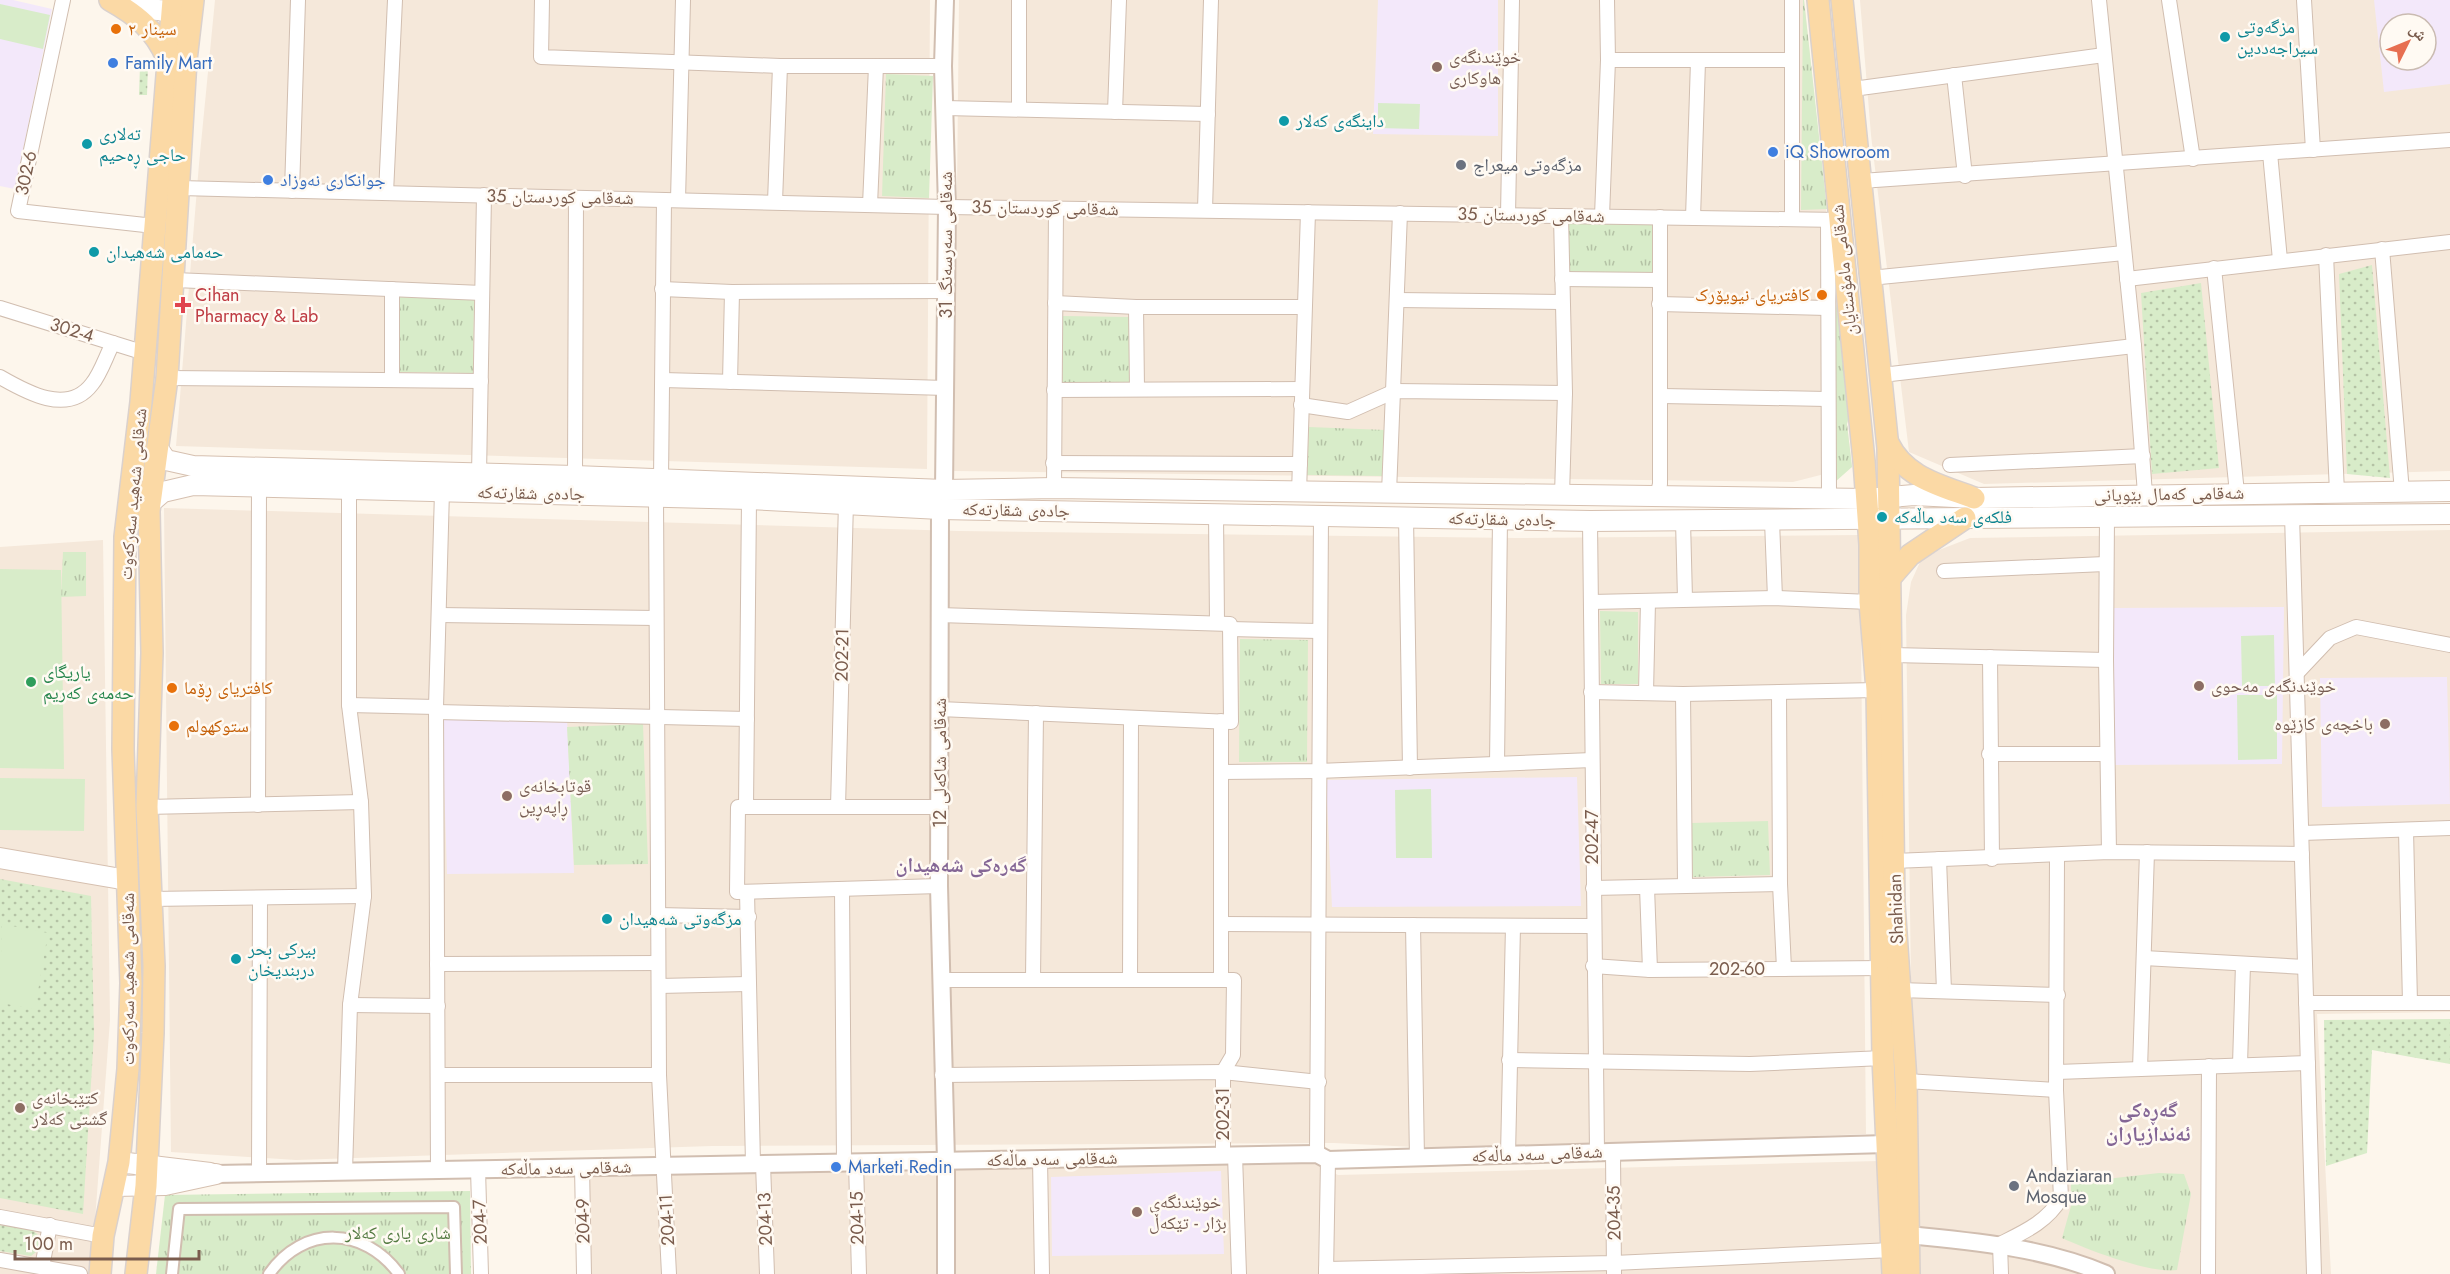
<svg xmlns="http://www.w3.org/2000/svg" width="2450" height="1274" viewBox="0 0 2450 1274" font-family="Jost,'Noto Naskh Arabic',sans-serif">
  <style>
    .residential { fill: #f5e8da; fill-rule: evenodd }
    .education { fill: #f3e8fa; fill-rule: evenodd }
    .grass { fill: url(#grass-dots) }
    .park { fill: url(#park-tufts) }
    .pitch { fill: #d8ecc9 }
    .lines { fill: none; stroke-linecap: round; stroke-linejoin: round }
    .pedestrian-casing { stroke: #d1beb0; stroke-width: 14 }
    .minor-casing { stroke: #d1beb0; stroke-width: 16 }
    .tertiary-casing { stroke: #d1beb0; stroke-width: 20 }
    .secondary-casing { stroke: #d6c0b0; stroke-width: 22 }
    .primary-casing { stroke: #dad1cd; stroke-width: 24 }
    .pedestrian { stroke: #fff; stroke-width: 10 }
    .minor { stroke: #fff; stroke-width: 14 }
    .tertiary { stroke: #fff; stroke-width: 16 }
    .secondary { stroke: #fff; stroke-width: 20 }
    .primary { stroke: #fbd9a5; stroke-width: 21 }
    .food-dot { fill: #e8710a; stroke: #fffaf3; stroke-width: 2 }
    .culture-dot { fill: #0f9aa8; stroke: #fffaf3; stroke-width: 2 }
    .shop-dot { fill: #3f7fe0; stroke: #fffaf3; stroke-width: 2 }
    .education-dot { fill: #8d6e63; stroke: #fffaf3; stroke-width: 2 }
    .worship-dot { fill: #6b7280; stroke: #fffaf3; stroke-width: 2 }
    .health-dot { fill: #e0444e; stroke: #fffaf3; stroke-width: 2 }
    .leisure-dot { fill: #2e9e5b; stroke: #fffaf3; stroke-width: 2 }
    .labels { text-anchor: middle; dominant-baseline: central; stroke-width: 5; stroke-linejoin: round; paint-order: stroke }
    .culture-label { font-size: 18px; fill: #0d838f; stroke: #fffaf3; text-anchor: start }
    .food-label { font-size: 18px; fill: #c56008; stroke: #fffaf3; text-anchor: start }
    .education-label { font-size: 18px; fill: #785e54; stroke: #fffaf3; text-anchor: start }
    .shop-label { font-size: 18px; fill: #366cbe; stroke: #fffaf3; text-anchor: start }
    .worship-label { font-size: 18px; fill: #5b616d; stroke: #fffaf3; text-anchor: start }
    .street-label { font-size: 18px; fill: #7a5c4d; stroke: #fffaf3 }
    .health-label { font-size: 18px; fill: #be3a42; stroke: #fffaf3; text-anchor: start }
    .leisure-label { font-size: 18px; fill: #27864d; stroke: #fffaf3; text-anchor: start }
    .park-label { font-size: 18px; fill: #537a41; stroke: #fffaf3 }
    .neighbourhood-label { font-size: 20px; font-weight: bold; fill: #846695; stroke: #fffaf3 }
    .quarter-label { font-size: 21px; font-weight: bold; fill: #846695; stroke: #fffaf3 }
  </style>
  <defs>
    <pattern id="grass-dots" width="8" height="8" patternUnits="userSpaceOnUse" patternTransform="scale(1.5)"><rect width="8" height="8" fill="#d8ecc9"/><path d="M2 2h.1M6 6h.1" fill="none" stroke="#b4c2a5" stroke-width="1.8" stroke-linecap="round"/></pattern>
    <pattern id="park-tufts" width="24" height="20" patternUnits="userSpaceOnUse" patternTransform="scale(1.5)"><rect width="24" height="20" fill="#d8ecc9"/><path d="M3 7l-1-3M5 7V3M7 7l1-3M15 17l-1-3M17 17v-4M19 17l1-3" fill="none" stroke="#b4c2a5"/></pattern>
  </defs>
  <rect width="100%" height="100%" fill="#fdf6ec"/>
  <g class="residential">
    <polygon points="215,0 930,0 927,469 176,446 199,164"/>
    <polygon points="959,0 1804,0 1835,295 1852,405 1847,424 1852,467 1793,482 954,471"/>
    <path d="M1860,0H2450V471L1984,484L1909,452L1871,135ZM2390,24H2426V60H2390Z"/>
    <polygon points="164,508 959,531 1516,538 1860,535 1866,1134 1455,1149 1334,1143 712,1146 296,1160 171,1152"/>
    <polygon points="2450,530 2450,1012 2317,1014 2331,1274 1915,1274 1906,615 1911,582 1920,562 1939,550 1970,538"/>
    <polygon points="103,540 110,1020 91,1274 0,1274 0,547"/>
    <polygon points="1310,1161 1338,1175 1879,1161 1882,1166 1882,1274 590,1274 587,1172"/>
  </g>
  <g class="education">
    <polygon points="0,0 13,0 52,9 15,189 0,186"/>
    <polygon points="1378,0 1498,0 1498,136 1373,134"/>
    <path d="M2374,0H2450V84L2384,92ZM2390,24H2426V60H2390Z"/>
    <polygon points="2284,607 2282,764 2114,765 2114,608"/>
    <polygon points="2447,677 2450,804 2322,807 2320,678"/>
    <polygon points="442,717 567,718 574,873 447,874"/>
    <polygon points="1577,777 1581,906 1332,907 1326,780"/>
    <polygon points="1221,1171 1224,1254 1052,1256 1051,1177"/>
  </g>
  <g class="grass">
    <polygon points="140,65 148,65 147,95 139,95"/>
    <polygon points="2372,265 2390,478 2347,474 2339,274"/>
    <polygon points="2201,283 2219,468 2152,474 2141,293"/>
    <polygon points="0,879 91,896 94,1034 83,1214 0,1198"/>
    <polygon points="2450,1019 2450,1064 2372,1050 2367,1153 2326,1166 2324,1020"/>
    <polygon points="0,1225 32,1230 41,1237 40,1249 31,1256 0,1251"/>
  </g>
  <g class="park">
    <polygon points="1803,0 1804,0 1827,209 1801,210"/>
    <polygon points="886,74 933,76 929,198 882,196"/>
    <polygon points="1569,222 1654,224 1653,288 1569,287"/>
    <polygon points="1835,295 1852,405 1847,424 1852,467 1835,482"/>
    <polygon points="399,297 474,298 473,373 399,372"/>
    <polygon points="1063,316 1130,317 1130,385 1062,383"/>
    <polygon points="1309,427 1385,430 1382,476 1307,475"/>
    <polygon points="63,552 86,552 86,596 61,597"/>
    <polygon points="1600,611 1638,612 1638,684 1601,684"/>
    <polygon points="1240,639 1308,640 1307,762 1239,762"/>
    <polygon points="643,724 648,864 574,865 567,727"/>
    <polygon points="1768,821 1770,875 1692,877 1691,823"/>
    <path d="M2159,1173L2184,1174L2191,1194L2177,1270C2151,1274 2088,1250 2062,1238L2071,1206V1183Z"/>
    <polygon points="470,1191 471,1274 156,1274 165,1195"/>
  </g>
  <g class="pitch">
    <polygon points="0,4 50,15 43,49 0,39"/>
    <polygon points="1378,103 1420,104 1419,129 1378,128"/>
    <polygon points="0,569 61,570 64,769 0,768"/>
    <polygon points="2274,635 2275,686 2242,686 2241,636"/>
    <polygon points="2237,695 2277,695 2277,759 2238,760"/>
    <polygon points="0,778 85,779 84,831 0,830"/>
    <polygon points="1431,789 1432,858 1396,858 1395,790"/>
    <polygon points="2,924 48,933 35,1009 0,1003"/>
  </g>
  <g class="lines">
    <g class="pedestrian-casing">
      <g id="pedestrian">
        <polyline points="172,1274 179,1209 454,1207 456,1274"/>
        <path d="M269,1274C303,1225 364,1226 399,1274"/>
      </g>
    </g>
    <g class="minor-casing">
      <g id="minor">
        <polyline points="63,0 18,211 154,226"/>
        <polyline points="542,0 541,57 780,66 943,66"/>
        <polyline points="1792,0 1792,219"/>
        <polyline points="2099,0 2134,346 2145,494"/>
        <polyline points="2169,0 2193,159"/>
        <polyline points="2304,0 2313,150"/>
        <polyline points="1608,60 1791,60"/>
        <polyline points="1954,75 1965,176"/>
        <polyline points="1853,89 2104,55"/>
        <polyline points="945,108 1208,114"/>
        <polyline points="1019,109 1019,0"/>
        <polyline points="1115,112 1119,0"/>
        <polyline points="2270,153 2280,260"/>
        <polyline points="1861,181 2450,140"/>
        <polyline points="180,188 947,207 1839,220"/>
        <polyline points="292,191 298,0"/>
        <polyline points="386,193 395,0"/>
        <polyline points="678,200 683,0"/>
        <polyline points="775,202 780,66"/>
        <polyline points="870,205 876,66"/>
        <polyline points="1205,210 1211,0"/>
        <polyline points="1508,215 1512,0"/>
        <polyline points="1561,216 1565,393 1562,495"/>
        <polyline points="1602,216 1608,60 1607,0"/>
        <polyline points="1693,218 1698,61"/>
        <polyline points="1828,220 1829,498"/>
        <polyline points="2382,249 2402,492"/>
        <polyline points="2326,255 2337,492"/>
        <polyline points="2214,268 2237,493"/>
        <polyline points="1870,278 2124,253"/>
        <polyline points="1562,279 1659,280"/>
        <polyline points="2127,279 2450,242"/>
        <polyline points="175,280 482,293"/>
        <polyline points="662,289 732,292 947,291"/>
        <polyline points="1397,300 1561,302"/>
        <polyline points="1055,303 1136,307 1304,307"/>
        <polyline points="1659,304 1827,308"/>
        <polyline points="1136,307 1137,389"/>
        <polyline points="0,308 145,353"/>
        <polyline points="1882,375 2134,346"/>
        <path d="M0,377C26,392 68,416 92,384C101,373 106,356 113,343"/>
        <polyline points="167,378 481,381"/>
        <polyline points="392,380 392,289"/>
        <polyline points="663,380 946,388"/>
        <polyline points="730,382 732,292"/>
        <polyline points="1054,390 1301,389"/>
        <polyline points="1662,396 1827,399"/>
        <polyline points="1301,405 1348,412 1395,391 1565,393"/>
        <polyline points="1053,463 1300,464"/>
        <polyline points="1950,465 2143,456"/>
        <polyline points="479,475 484,195"/>
        <polyline points="575,476 576,198"/>
        <polyline points="661,479 664,200"/>
        <polyline points="1054,488 1056,208"/>
        <polyline points="1299,493 1308,212"/>
        <polyline points="1389,493 1400,213"/>
        <polyline points="656,496 659,1075 669,1274"/>
        <polyline points="1657,496 1660,484 1660,217"/>
        <polyline points="1216,513 1217,623"/>
        <polyline points="2292,515 2314,1274"/>
        <polyline points="1406,516 1410,768"/>
        <polyline points="2107,516 2106,660 2109,852"/>
        <polyline points="1590,521 1597,1152"/>
        <polyline points="1683,521 1685,599"/>
        <polyline points="1772,521 1775,598"/>
        <polyline points="1944,571 2105,564"/>
        <polyline points="1591,602 1775,598 1870,602"/>
        <polyline points="439,615 656,618"/>
        <polyline points="939,615 1230,624 1231,722 940,709"/>
        <polyline points="1230,629 1319,631"/>
        <polyline points="1892,655 2106,660"/>
        <polyline points="1990,657 1992,859"/>
        <polyline points="2297,673 2330,638 2356,627 2450,645"/>
        <polyline points="1591,692 1683,694 1877,690"/>
        <polyline points="1779,692 1780,884 1784,969"/>
        <polyline points="1646,693 1648,601"/>
        <polyline points="1683,694 1685,884"/>
        <polyline points="349,705 436,707"/>
        <polyline points="437,712 747,719"/>
        <polyline points="1221,721 1221,980"/>
        <polyline points="1989,754 2106,754"/>
        <polyline points="1497,764 1500,519"/>
        <polyline points="1221,772 1318,771 1592,760"/>
        <polyline points="258,805 259,488"/>
        <polyline points="147,807 361,802"/>
        <polyline points="746,807 749,499"/>
        <polyline points="838,807 846,502"/>
        <polyline points="2406,830 2410,1003"/>
        <polyline points="2302,833 2450,828"/>
        <polyline points="1939,859 1944,991"/>
        <polyline points="1894,861 2109,852 2302,854"/>
        <polyline points="939,886 737,892 738,807 941,807"/>
        <polyline points="1647,887 1650,970"/>
        <polyline points="1593,888 1780,884"/>
        <polyline points="842,889 844,1163"/>
        <polyline points="747,892 753,1164"/>
        <polyline points="150,899 364,896"/>
        <polyline points="658,915 749,917"/>
        <polyline points="1221,924 1593,926"/>
        <polyline points="1413,925 1417,1158"/>
        <polyline points="2144,958 2305,967"/>
        <polyline points="437,964 658,963"/>
        <polyline points="1593,966 1650,970 1882,968"/>
        <polyline points="942,980 1234,980 1233,1055 1223,1072 1223,1156"/>
        <polyline points="1033,980 1036,713"/>
        <polyline points="1130,980 1131,718"/>
        <polyline points="659,986 748,984"/>
        <polyline points="1899,990 2058,995"/>
        <polyline points="2306,1003 2450,1003"/>
        <polyline points="350,1005 438,1006"/>
        <polyline points="1509,1060 1750,1064 1883,1058"/>
        <polyline points="2240,1065 2243,964"/>
        <polyline points="2140,1069 2147,852"/>
        <polyline points="2057,1072 2308,1063"/>
        <polyline points="438,1075 659,1075"/>
        <polyline points="942,1075 1223,1072 1319,1082"/>
        <polyline points="1906,1081 2056,1090"/>
        <polyline points="1613,1152 1614,1274"/>
        <polyline points="1317,1154 1321,515"/>
        <polyline points="1235,1155 1239,1274"/>
        <polyline points="1508,1155 1513,926"/>
        <polyline points="1040,1159 1042,1274"/>
        <polyline points="856,1162 859,1274"/>
        <polyline points="763,1164 767,1274"/>
        <polyline points="582,1167 584,1274"/>
        <polyline points="478,1169 481,1274"/>
        <polyline points="438,1170 436,707 442,491"/>
        <polyline points="345,1172 350,1005 364,896 361,802 349,705 349,490"/>
        <polyline points="259,1173 260,898"/>
        <polyline points="0,1217 103,1236"/>
        <polyline points="0,1260 80,1274"/>
        <polyline points="42,1267 50,1225"/>
        <polyline points="1326,1269 1614,1263 1892,1250"/>
        <polyline points="1326,1274 1328,1160"/>
        <path d="M2001,1274L2000,1244C2024,1232 2047,1222 2061,1198L2056,1090L2057,856"/>
        <polyline points="2208,1274 2209,1066"/>
      </g>
    </g>
    <g class="tertiary-casing">
      <g id="tertiary">
        <polyline points="944,490 947,207 943,66 945,0"/>
        <polyline points="940,509 939,886 946,1161 946,1274"/>
        <polyline points="216,1174 1317,1154 1328,1160 1887,1144"/>
        <path d="M1908,1235C1976,1242 2042,1247 2106,1274"/>
      </g>
    </g>
    <g class="secondary-casing">
      <g id="secondary">
        <polyline points="117,2 136,7 188,14"/>
        <polyline points="159,450 166,460 193,466 575,476 944,490 1054,488 1866,499 1914,495 1974,498 2450,491"/>
        <polyline points="149,504 163,492 193,485 749,499 940,509 1590,521 2450,514"/>
        <polyline points="0,858 127,880"/>
        <polyline points="119,1162 210,1173"/>
        <polyline points="114,1186 165,1185 216,1174"/>
      </g>
    </g>
    <g class="primary-casing">
      <g id="primary">
        <path d="M110,0C137,15 155,30 167,58"/>
        <polyline points="1818,0 1864,461 1870,545 1870,602 1877,690 1883,1058 1893,1274"/>
        <polyline points="1842,0 1888,448 1894,903 1906,1081 1909,1274"/>
        <path d="M1888,443C1905,478 1940,485 1974,498"/>
        <polyline points="1890,578 1910,555 1965,518"/>
        <polyline points="100,1274 103,1236 119,1162 128,1069 131,983 123,749 125,537 141,402 173,0"/>
        <polyline points="136,1274 146,1186 153,1033 154,966 147,807 152,653 149,511 167,378 186,60 193,0"/>
      </g>
    </g>
    <use href="#pedestrian" class="pedestrian"/>
    <use href="#minor" class="minor"/>
    <use href="#tertiary" class="tertiary"/>
    <use href="#secondary" class="secondary"/>
    <use href="#primary" class="primary"/>
  </g>
  <g class="food-dot">
    <circle cx="116" cy="29" r="6"/>
    <circle cx="1822" cy="295" r="6"/>
    <circle cx="172" cy="688" r="6"/>
    <circle cx="174" cy="726" r="6"/>
  </g>
  <g class="culture-dot">
    <circle cx="2225" cy="37" r="6"/>
    <circle cx="1284" cy="121" r="6"/>
    <circle cx="87" cy="144" r="6"/>
    <circle cx="94" cy="252" r="6"/>
    <circle cx="1882" cy="517" r="6"/>
    <circle cx="607" cy="919" r="6"/>
    <circle cx="236" cy="959" r="6"/>
  </g>
  <g class="shop-dot">
    <circle cx="113" cy="63" r="6"/>
    <circle cx="1773" cy="152" r="6"/>
    <circle cx="268" cy="180" r="6"/>
    <circle cx="836" cy="1167" r="6"/>
  </g>
  <g class="education-dot">
    <circle cx="1437" cy="67" r="6"/>
    <circle cx="2199" cy="686" r="6"/>
    <circle cx="2385" cy="724" r="6"/>
    <circle cx="507" cy="796" r="6"/>
    <circle cx="20" cy="1108" r="6"/>
    <circle cx="1137" cy="1212" r="6"/>
  </g>
  <g class="worship-dot">
    <circle cx="1461" cy="165" r="6"/>
    <circle cx="2014" cy="1186" r="6"/>
  </g>
  <path class="health-dot" d="M180 296h6v6h6v6h-6v6h-6v-6h-6v-6h6z"/>
  <circle class="leisure-dot" cx="31" cy="682" r="6"/>
  <g class="labels">
    <g class="culture-label">
      <text x="2237" y="27">مزگەوتی<tspan x="2237" dy="21">سیراجەددین</tspan></text>
      <text x="1296" y="121">داینگەی کەلار</text>
      <text x="99" y="134">تەلاری<tspan x="99" dy="21">حاجی ڕەحیم</tspan></text>
      <text x="106" y="252">حەمامی شەهیدان</text>
      <text x="1894" y="517">فلکەی سەد ماڵەکە</text>
      <text x="619" y="919">مزگەوتی شەهیدان</text>
      <text x="248" y="949">بيركى بحر<tspan x="248" dy="21">دربنديخان</tspan></text>
    </g>
    <g class="food-label">
      <text x="128" y="29">سینار ٢</text>
      <text x="1810" y="295" text-anchor="end">کافتریای نیویۆرک</text>
      <text x="184" y="688">کافتریای ڕۆما</text>
      <text x="186" y="726">ستوكهولم</text>
    </g>
    <g class="education-label">
      <text x="1449" y="57">خوێندنگەی<tspan x="1449" dy="21">هاوکاری</tspan></text>
      <text x="2211" y="686">خوێندنگەی مەحوی</text>
      <text x="2373" y="724" text-anchor="end">باخچەی کازێوە</text>
      <text x="519" y="786">قوتابخانەی<tspan x="519" dy="21">ڕاپەڕین</tspan></text>
      <text x="32" y="1098">کتێبخانەی<tspan x="32" dy="21">گشتی کەلار</tspan></text>
      <text x="1149" y="1202">خوێندنگەی<tspan x="1149" dy="21">بژار - تێکەڵ</tspan></text>
    </g>
    <g class="shop-label">
      <text x="125" y="63">Family Mart</text>
      <text x="1785" y="152">iQ Showroom</text>
      <text x="280" y="180">جوانکاری نەوزاد</text>
      <text x="848" y="1167">Marketi Redin</text>
    </g>
    <g class="worship-label">
      <text x="1473" y="165">مزگەوتی میعراج</text>
      <text x="2026" y="1176">Andaziaran<tspan x="2026" dy="21">Mosque</tspan></text>
    </g>
    <g class="street-label">
      <text transform="translate(26 173) rotate(-78)">302-6</text>
      <text transform="translate(560 197) rotate(1)">شەقامی کوردستان 35</text>
      <text transform="translate(1045 208) rotate(1)">شەقامی کوردستان 35</text>
      <text transform="translate(1531 215) rotate(1)">شەقامی کوردستان 35</text>
      <text transform="translate(946 245) rotate(-90)">شەقامی سەرسەنگ 31</text>
      <text transform="translate(1844 270) rotate(-96)">شەقامی مامۆستایان</text>
      <text transform="translate(72 330) rotate(17)">302-4</text>
      <text transform="translate(531 493) rotate(1)">جادەی شقارتەکە</text>
      <text transform="translate(133 494) rotate(-85)">شەقامی شەهید سەرکەوت</text>
      <text transform="translate(2169 494) rotate(-1)">شەقامی کەمال بێویانی</text>
      <text transform="translate(1016 510) rotate(1)">جادەی شقارتەکە</text>
      <text transform="translate(1502 519) rotate(1)">جادەی شقارتەکە</text>
      <text transform="translate(842 655) rotate(-89)">202-21</text>
      <text transform="translate(940 763) rotate(-90)">شەقامی شاکەلی 12</text>
      <text transform="translate(1592 837) rotate(-90)">202-47</text>
      <text transform="translate(1896 909) rotate(-92)">Shahidan</text>
      <text x="1737" y="969">202-60</text>
      <text transform="translate(128 979) rotate(-90)">شەقامی شەهید سەرکەوت</text>
      <text transform="translate(1223 1114) rotate(-90)">202-31</text>
      <text transform="translate(1537 1154) rotate(-2)">شەقامی سەد ماڵەکە</text>
      <text transform="translate(1052 1159) rotate(-1)">شەقامی سەد ماڵەکە</text>
      <text transform="translate(566 1168) rotate(-1)">شەقامی سەد ماڵەکە</text>
      <text transform="translate(1614 1213) rotate(-91)">204-35</text>
      <text transform="translate(857 1218) rotate(-91)">204-15</text>
      <text transform="translate(765 1219) rotate(-92)">204-13</text>
      <text transform="translate(667 1220) rotate(-93)">204-11</text>
      <text transform="translate(583 1221) rotate(-91)">204-9</text>
      <text transform="translate(480 1222) rotate(-92)">204-7</text>
    </g>
    <g class="health-label">
      <text x="195" y="295">Cihan<tspan x="195" dy="21">Pharmacy &amp; Lab</tspan></text>
    </g>
    <g class="leisure-label">
      <text x="43" y="672">یاریگای<tspan x="43" dy="21">‌حەمەی کەریم</tspan></text>
    </g>
    <g class="park-label">
      <text x="398" y="1233">شاری یاری کەلار</text>
    </g>
    <g class="neighbourhood-label">
      <text x="961" y="865">گەرەکی شەهیدان</text>
    </g>
    <g class="quarter-label">
      <text x="2148" y="1110">گەڕەکی<tspan x="2148" dy="24">ئەندازیاران</tspan></text>
    </g>
  </g>
  <g transform="translate(2408 42) rotate(47)"><circle r="28" fill="#fffaf3" stroke="#cabbb1" stroke-width="1.5"/>
  <path d="M0-4.5L10 22L0 15L-10 22Z" fill="#e76f51"/>
  <text y="-9" font-size="16" font-weight="bold" text-anchor="middle" fill="#7a5c4d">ش</text>
  </g>
  <path d="M15 1250v9h184v-9" fill="none" stroke="#7a5c4d" stroke-width="3"/>
  <text x="24" y="1250" font-size="18" fill="#7a5c4d" stroke="#fffaf3" stroke-width="4.5" paint-order="stroke">100 m</text>
</svg>
